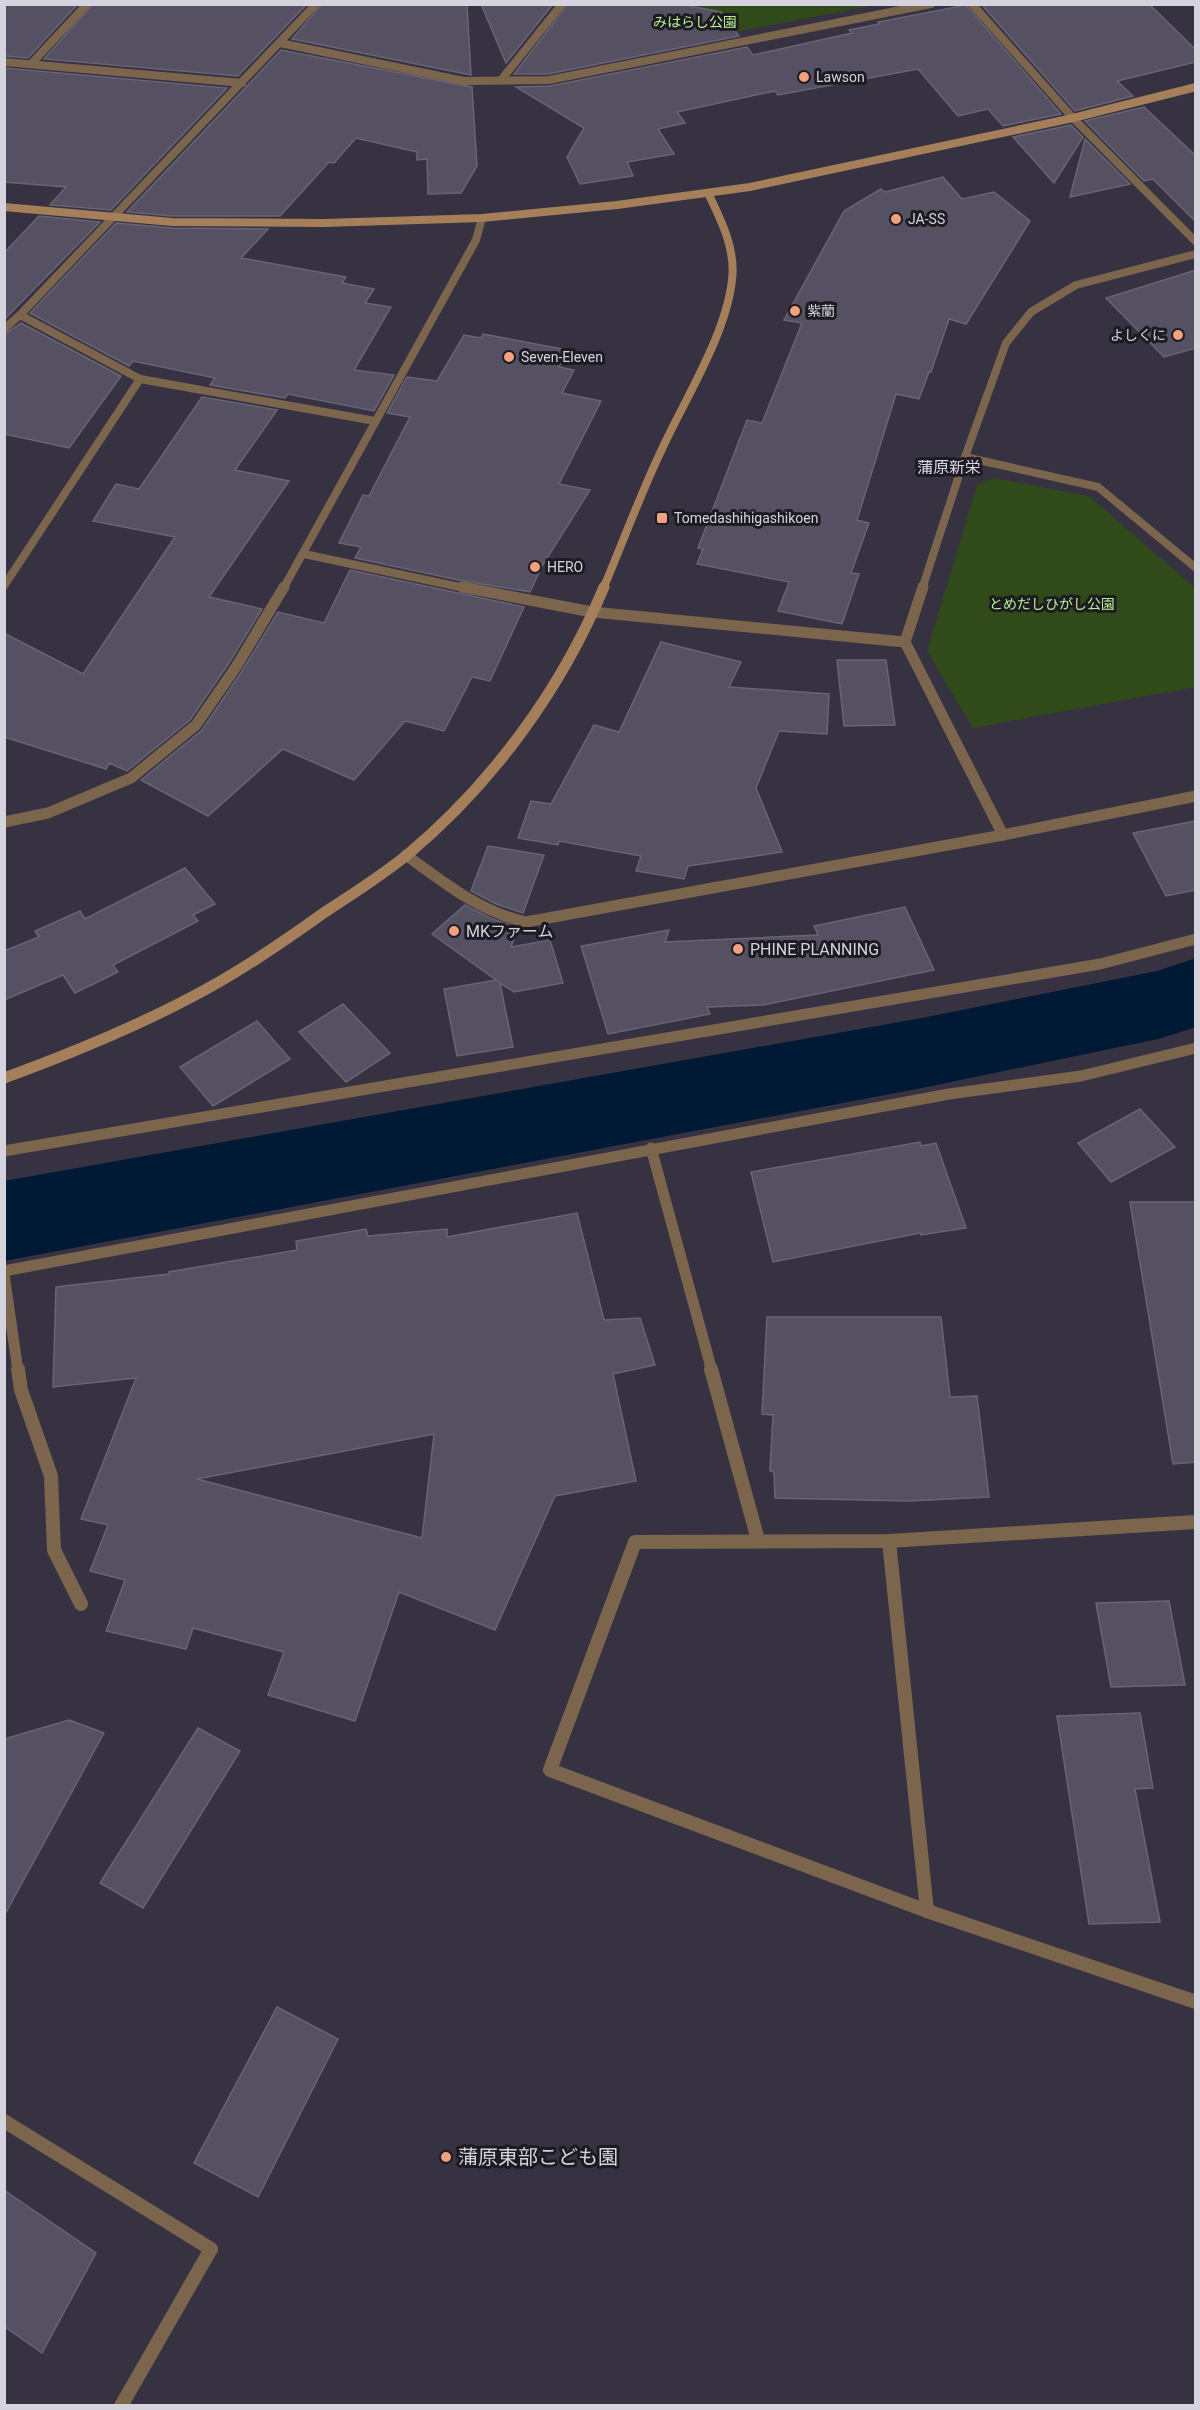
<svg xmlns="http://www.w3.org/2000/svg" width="1200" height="2410" viewBox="0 0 1200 2410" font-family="Roboto,'Noto Sans JP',sans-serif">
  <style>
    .green { fill: #304a1a }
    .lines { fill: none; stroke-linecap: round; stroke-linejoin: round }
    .river { fill: #001934; fill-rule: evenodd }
    .building { fill: #555162; stroke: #686476; stroke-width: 1.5; fill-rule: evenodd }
    .street-far2 { stroke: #7c654d; stroke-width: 8 }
    .street-far1 { stroke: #7c654d; stroke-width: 11 }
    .street { stroke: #7c654d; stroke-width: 14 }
    .secondary-far1 { stroke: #a47f59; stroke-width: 8 }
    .secondary { stroke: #a47f59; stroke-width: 11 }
    .poi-dot { fill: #f1a17c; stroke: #1d1b22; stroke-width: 2 }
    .labels { text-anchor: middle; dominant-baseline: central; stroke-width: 6; stroke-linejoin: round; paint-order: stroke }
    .far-park-label { font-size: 14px; fill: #baf092; stroke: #1d1b22 }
    .far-poi-label { font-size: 14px; fill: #d5d3dd; stroke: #1d1b22; text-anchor: start }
    .far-quarter-label { font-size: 16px; fill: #d9d4e9; stroke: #1d1b22 }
    .poi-label { font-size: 16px; fill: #d5d3dd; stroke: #1d1b22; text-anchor: start }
    .near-poi-label { font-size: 20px; fill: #d5d3dd; stroke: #1d1b22; text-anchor: start }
  </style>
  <rect width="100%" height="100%" fill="#363242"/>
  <g class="green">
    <polygon points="687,5 876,5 653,48"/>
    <polygon points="994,478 1089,496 1195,588 1195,687 973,728 927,651 977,485"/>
  </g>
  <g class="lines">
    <polygon class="river" points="1196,958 1196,1027 1158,1039 922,1088 4,1261 4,1181 922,1018 1157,971"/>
  </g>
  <g class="building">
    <polygon points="4,4 78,4 28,58 4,56"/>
    <polygon points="93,4 307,4 238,76 44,59"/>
    <polygon points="322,4 467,4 471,75 292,39"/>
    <polygon points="481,4 553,4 506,63"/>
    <polygon points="568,4 679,4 721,12 739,36 548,74 514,74"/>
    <polygon points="981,4 1149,4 1196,50 1196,62 1117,81 1133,96 1075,111"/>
    <polygon points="966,5 1061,114 1003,126 988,109 958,116 918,69 778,95 775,91 677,112 685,123 658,129 674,154 627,162 633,176 580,184 567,157 584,128 516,87 550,86 747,47 753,55 852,33 849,30 879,24 878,22"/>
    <polygon points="281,50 472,87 477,166 461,193 428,194 427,159 417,160 417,152 356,138 334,163 329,162 280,216 172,216 127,212"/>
    <polygon points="4,68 227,88 111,210 50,205 66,187 4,182"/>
    <polygon points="1144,107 1196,156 1196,222 1153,179 1144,181 1085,121"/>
    <polygon points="1071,125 1083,137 1054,183 1013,137"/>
    <polygon points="1085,139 1130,184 1070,197"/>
    <polygon points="943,177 962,199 994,192 1030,221 966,324 949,319 931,372 929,372 919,399 896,394 857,520 869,523 851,573 859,574 842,624 778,611 789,582 697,564 703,549 698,548 747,420 762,423 802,323 784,320 844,211 881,189 885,192"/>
    <polygon points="39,216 100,222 4,320 4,253"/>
    <polygon points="116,223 172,228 268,229 241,258 346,277 342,283 374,289 365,303 391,307 354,370 394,375 374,411 288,394 285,398 210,385 215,378 133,361 129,366 30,313"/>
    <polygon points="1196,270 1196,348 1164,357 1106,298"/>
    <polygon points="21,323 121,376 69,448 4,434 4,335"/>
    <polygon points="483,334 568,350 559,367 574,370 562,393 601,401 559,484 590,490 542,566 530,592 458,580 355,558 361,547 339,543 363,495 369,496 410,417 387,413 407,377 437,381 464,335 481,338"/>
    <polygon points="202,397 277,410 235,470 289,481 209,597 262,609 229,663 190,720 127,771 109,763 106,769 4,737 4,633 83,674 175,537 93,521 116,484 139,489"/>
    <polygon points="350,570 524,607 490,681 472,677 444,731 405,721 354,780 283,749 208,816 141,780 202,730 242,671 278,612 324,623"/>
    <polygon points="661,642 741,662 729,687 829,694 827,734 779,731 756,788 782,852 688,866 684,879 636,871 641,856 559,841 558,845 518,838 531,801 551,804 594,725 619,732"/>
    <polygon points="837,660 886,660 895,725 844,726"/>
    <polygon points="1196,821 1196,890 1166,896 1133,833"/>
    <polygon points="488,846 544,855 523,913 496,904 471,891"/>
    <polygon points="185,868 215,904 193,915 198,921 113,965 118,972 75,993 63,975 4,1000 4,951 39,937 35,931 80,911 85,919"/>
    <polygon points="465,905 490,918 518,928 511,947 550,940 563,983 514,992 500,983 513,1047 457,1056 444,989 496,980 432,934"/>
    <polygon points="905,907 934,970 763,1005 707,1007 710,1014 608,1034 581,946 669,930 665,942 818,935 814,926"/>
    <polygon points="343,1004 390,1053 346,1082 299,1032"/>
    <polygon points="257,1021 290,1059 213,1106 180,1067"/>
    <polygon points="1140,1109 1175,1147 1111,1182 1078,1143"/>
    <polygon points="920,1142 921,1146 936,1143 966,1228 921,1235 920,1233 773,1262 751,1172"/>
    <polygon points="1130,1202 1196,1202 1196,1462 1173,1464"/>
    <path d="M577,1213L604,1320L640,1318L655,1365L613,1374L636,1481L555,1496L495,1630L399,1592L355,1721L268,1695L284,1652L193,1628L186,1649L106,1631L125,1580L90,1571L108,1525L81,1519L136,1378L53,1387L56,1287L169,1274V1272L297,1250L296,1241L366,1229L368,1236L447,1229V1237ZM434,1434L422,1538L197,1479Z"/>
    <polygon points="767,1317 941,1317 950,1397 977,1396 989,1497 908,1501 775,1498 774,1472 770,1471 773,1415 762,1414"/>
    <polygon points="1169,1601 1185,1685 1111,1687 1096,1603"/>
    <polygon points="1140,1713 1153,1788 1135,1789 1160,1922 1089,1924 1057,1716"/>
    <polygon points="69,1720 104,1733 4,1916 4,1739"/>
    <polygon points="198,1728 240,1751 143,1908 100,1883"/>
    <polygon points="277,2007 338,2039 258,2197 194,2163"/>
    <polygon points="4,2190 96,2253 42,2353 4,2326"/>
  </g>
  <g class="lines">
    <g class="street-far2">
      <polyline points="972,4 1073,118 1196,242"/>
      <polyline points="280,43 464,81 549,80 931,4"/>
      <polyline points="4,62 242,83"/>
      <polyline points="32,63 87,4"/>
      <polyline points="501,80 562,4"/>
      <polyline points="20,315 140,379 375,421"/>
      <polyline points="4,329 20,315 316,4"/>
      <polyline points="965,457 1098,487 1196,568"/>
      <polyline points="304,554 469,589"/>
      <polyline points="4,586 140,379"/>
      <polyline points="283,589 476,240 482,218"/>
      <polyline points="922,589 965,457 1006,343 1031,312 1076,285 1196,254"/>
    </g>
    <g class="street-far1">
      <polyline points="462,587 592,612 905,642"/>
      <polyline points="4,822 48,813 131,778 196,725 236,667 284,587"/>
      <polyline points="1003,835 1196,796"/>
      <path d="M406,855C443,882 480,912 526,922L1003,835L905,642L923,587"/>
      <polyline points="651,1148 712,1371"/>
      <polyline points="4,1151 1100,964 1196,939"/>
      <polyline points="4,1271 949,1094 1081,1076 1196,1048"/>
      <polyline points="4,1274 18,1371"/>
    </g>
    <g class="street">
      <polyline points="18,1369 21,1390 51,1476 54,1550 81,1604"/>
      <polyline points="711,1369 758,1540"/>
      <polyline points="1196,1522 889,1541 635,1542 550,1770 927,1911 1196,2002"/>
      <polyline points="889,1541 927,1911"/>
      <polyline points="4,2121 211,2249 121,2406"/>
    </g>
    <g class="secondary-far1">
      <polyline points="4,207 172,222 324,223 482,218 617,205 750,187 1073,118 1196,87"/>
      <path d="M603,589C623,542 640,495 662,449C685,399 726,335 732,280C736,249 721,220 708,193"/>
    </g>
    <path class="secondary" d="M4,1078C78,1051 151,1021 219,982C256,961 290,937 325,912C353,894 381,876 407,855C492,784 561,690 604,587"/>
  </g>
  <g class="poi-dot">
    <circle cx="804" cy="77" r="6"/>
    <circle cx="896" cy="219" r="6"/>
    <circle cx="795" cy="311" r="6"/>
    <circle cx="1178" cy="335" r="6"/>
    <circle cx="509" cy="357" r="6"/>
    <rect x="656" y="512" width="12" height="12" rx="3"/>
    <circle cx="535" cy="567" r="6"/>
    <circle cx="454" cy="931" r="6"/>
    <circle cx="738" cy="949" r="6"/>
    <circle cx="446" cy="2157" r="6"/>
  </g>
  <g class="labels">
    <g class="far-park-label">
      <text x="695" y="22">みはらし公園</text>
      <text x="1052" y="604">とめだしひがし公園</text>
    </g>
    <g class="far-poi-label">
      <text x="816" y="77">Lawson</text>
      <text x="908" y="219">JA-SS</text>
      <text x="807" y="311">紫蘭</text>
      <text x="1166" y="335" text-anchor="end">よしくに</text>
      <text x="521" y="357">Seven-Eleven</text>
      <text x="674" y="518">Tomedashihigashikoen</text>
      <text x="547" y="567">HERO</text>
    </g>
    <g class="far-quarter-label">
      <text x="949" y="467">蒲原新栄</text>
    </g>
    <g class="poi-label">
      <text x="466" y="931">MKファーム</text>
      <text x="750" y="949">PHINE PLANNING</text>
    </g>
    <g class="near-poi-label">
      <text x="458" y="2157">蒲原東部こども園</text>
    </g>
  </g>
  <rect width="1200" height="2410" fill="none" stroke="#d5d3dd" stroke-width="12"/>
</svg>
